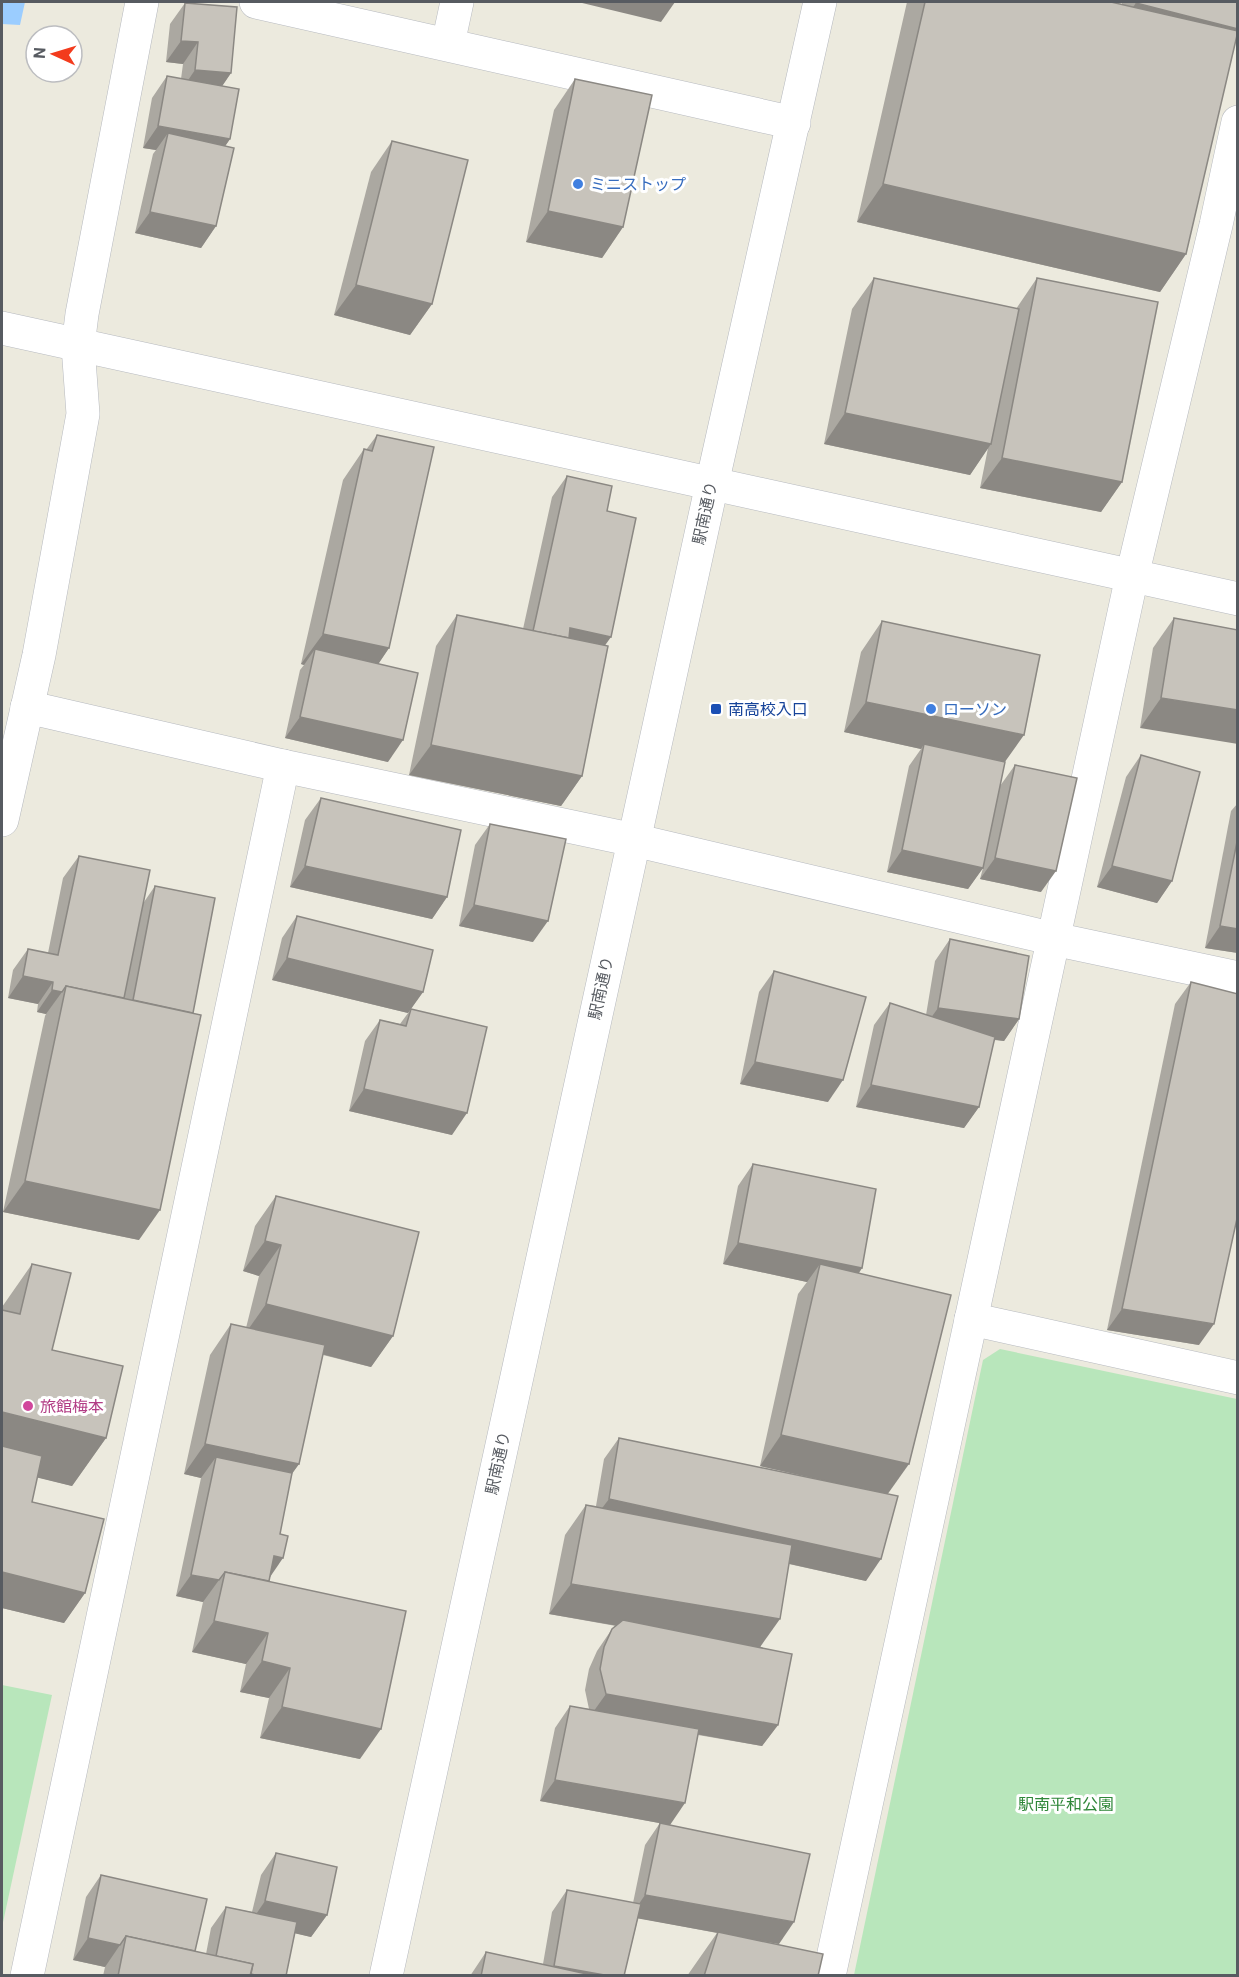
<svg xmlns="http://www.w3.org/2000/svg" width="1239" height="1977" viewBox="0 0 1239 1977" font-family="Roboto,'Noto Sans JP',sans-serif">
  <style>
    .green { fill: #b8e6bb }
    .water { fill: #9bcdff }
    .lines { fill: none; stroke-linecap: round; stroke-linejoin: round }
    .minor-casing { stroke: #b6b9bf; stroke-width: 34 }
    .minor { stroke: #fff; stroke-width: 33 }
    .wall { fill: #aba8a1 }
    .shaded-wall { fill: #8b8883 }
    .building { fill: #c7c3bb; stroke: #8b8883; stroke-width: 1.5 }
    .shop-dot { fill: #3f7fe0; stroke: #fff; stroke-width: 2 }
    .transit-dot { fill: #1a4fb4; stroke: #fff; stroke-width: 2 }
    .hotel-dot { fill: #d1479c; stroke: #fff; stroke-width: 2 }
    .labels { text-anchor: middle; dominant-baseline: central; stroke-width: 6; stroke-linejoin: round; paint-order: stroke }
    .shop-label { font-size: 16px; fill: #366cbe; stroke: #fff; text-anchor: start }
    .street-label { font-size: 16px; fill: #575b61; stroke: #fff }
    .transit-label { font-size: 16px; fill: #164399; stroke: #fff; text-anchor: start }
    .hotel-label { font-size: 16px; fill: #b23c85; stroke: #fff; text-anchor: start }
    .park-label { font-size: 16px; fill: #2f8739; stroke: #fff }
  </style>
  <rect width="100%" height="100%" fill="#eceade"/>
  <g class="green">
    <polygon points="1000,1349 1237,1399 1237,1975 854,1975 983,1360"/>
    <polygon points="2,1685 52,1695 2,1927"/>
  </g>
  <polygon class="water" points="2,2 25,2 20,25 2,24"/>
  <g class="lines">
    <g class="minor-casing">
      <g id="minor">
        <polyline points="256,2 794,123"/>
        <polyline points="448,44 457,2"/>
        <polyline points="2,328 1238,599"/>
        <polyline points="27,707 283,766 634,840 1054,939 1238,978"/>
        <polyline points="2,820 39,655 83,414 78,346 82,314 142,2"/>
        <polyline points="971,1319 1238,1378"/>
        <polyline points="27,1976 283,766"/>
        <polyline points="386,1976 712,484 820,2"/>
        <polyline points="829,1976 1132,576 1216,225 1238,122"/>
      </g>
    </g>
    <use href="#minor" class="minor"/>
  </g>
  <g class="wall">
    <polygon points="907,2 1111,2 1122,4 1122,2 1238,2 1235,41 1186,254 1160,292 857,222"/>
    <polygon points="185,3 231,73 222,86 230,139 225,146 216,226 201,248 135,233 153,154 156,150 143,148 152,98 167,76 181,79 183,64 166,62 170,24"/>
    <polygon points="575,79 623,227 602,258 526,242 554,110"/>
    <polygon points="392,141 432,304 410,335 334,315 371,172"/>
    <polygon points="874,278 1016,309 1037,278 1122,482 1101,512 980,488 988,448 970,475 824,444 852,309"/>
    <polygon points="377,435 389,648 379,663 388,762 285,738 300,670 304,665 301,664 343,480 364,449 366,450"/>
    <polygon points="567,476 607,511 605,645 582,776 561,806 409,775 436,646 457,615 523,629 552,497"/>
    <polygon points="1174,618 1238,630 1140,728 1153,648"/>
    <polygon points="882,621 1005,762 1000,786 1015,765 1041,892 980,879 983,868 968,889 887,872 909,766 921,749 844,732 861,652"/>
    <polygon points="1141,755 1172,881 1157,903 1097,887 1126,777"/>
    <polygon points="321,798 447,897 432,919 290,887 305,820"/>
    <polygon points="1238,803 1238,953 1205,948 1231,811"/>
    <polygon points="490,824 533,942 459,926 475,845"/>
    <polygon points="79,856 144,902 155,886 139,1240 3,1212 45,1016 46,1014 37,1012 38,1004 8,998 13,970 28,949 48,953 63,878"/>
    <polygon points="297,916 423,992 408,1013 272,980 282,938"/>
    <polygon points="950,939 1019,1019 1004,1041 994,1040 979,1107 964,1128 856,1107 874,1025 890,1003 926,1015 935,961"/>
    <polygon points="774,971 828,1102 740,1084 759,992"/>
    <polygon points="1191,982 1199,1345 1107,1330 1175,1004"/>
    <polygon points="411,1009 452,1135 349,1111 365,1041 380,1020 400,1024"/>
    <polygon points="753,1164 862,1268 859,1273 888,1494 866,1581 789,1564 760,1648 778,1725 762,1746 698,1735 670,1825 540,1801 555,1728 570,1706 589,1709 585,1690 589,1669 597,1651 612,1629 616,1626 549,1614 565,1535 586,1505 596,1506 604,1459 619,1438 848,1486 760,1466 798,1294 807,1282 723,1264 738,1186"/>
    <polygon points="276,1196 393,1336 371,1367 323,1355 299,1464 292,1473 269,1581 360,1759 260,1738 269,1698 240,1692 246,1664 192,1652 203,1602 176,1596 201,1478 184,1474 210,1355 231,1324 246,1328 259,1276 243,1271 255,1226"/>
    <polygon points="32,1264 52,1350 106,1438 72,1486 37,1477 32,1502 85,1593 64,1623 2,1608 2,1307"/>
    <polygon points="660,1823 779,1944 761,1941 818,1976 687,1976 717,1933 638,1918 624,1976 470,1976 486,1952 543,1964 552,1912 567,1890 633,1903 645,1845"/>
    <polygon points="276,1853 327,1915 311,1937 295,1933 286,1976 103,1976 105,1967 73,1960 86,1897 101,1875 195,1951 206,1954 211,1928 226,1907 252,1912 261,1875"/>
  </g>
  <g class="shaded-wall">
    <polygon points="578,2 675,2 661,22"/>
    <polygon points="1136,3 1238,29 1238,38 1221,61 1114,34"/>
    <polygon points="181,41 198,42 183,64 166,62"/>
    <polygon points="195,70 231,73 216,95 180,92"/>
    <polygon points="158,126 230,139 215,161 168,133 156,150 143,148"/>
    <polygon points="883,184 1186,254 1160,292 857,222"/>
    <polygon points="548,211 623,227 602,258 526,242"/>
    <polygon points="150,212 216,226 201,248 135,233"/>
    <polygon points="356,285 432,304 410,335 334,315"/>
    <polygon points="845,413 991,444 970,475 824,444"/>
    <polygon points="1002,458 1122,482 1101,512 980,488"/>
    <polygon points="570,628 611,637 596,658 562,651"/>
    <polygon points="323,634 389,648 368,679 315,649 304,665 301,664"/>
    <polygon points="1161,698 1238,710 1238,744 1140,728"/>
    <polygon points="866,702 1024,735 1002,766 924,744 921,749 844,732"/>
    <polygon points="300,717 403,740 388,762 285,738"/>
    <polygon points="431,745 582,776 561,806 409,775"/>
    <polygon points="902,850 983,868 968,889 887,872"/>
    <polygon points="995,858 1056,871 1041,892 980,879"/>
    <polygon points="305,866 447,897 432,919 290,887"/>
    <polygon points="1112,866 1172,881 1157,903 1097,887"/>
    <polygon points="474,905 548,921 533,942 459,926"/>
    <polygon points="1220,926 1238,929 1238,953 1205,948"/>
    <polygon points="287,958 423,992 408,1013 272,980"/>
    <polygon points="23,976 53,982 38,1004 8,998"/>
    <polygon points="52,990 62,992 46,1014 37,1012"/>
    <polygon points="938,1008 1019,1019 1004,1041 923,1029"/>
    <polygon points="755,1062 843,1080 828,1102 740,1084"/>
    <polygon points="871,1085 979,1107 964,1128 856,1107"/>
    <polygon points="364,1089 467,1113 452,1135 349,1111"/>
    <polygon points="25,1181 160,1210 139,1240 3,1212"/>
    <polygon points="265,1241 281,1245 259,1276 243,1271"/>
    <polygon points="738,1243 862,1268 847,1290 820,1264 807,1282 723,1264"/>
    <polygon points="266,1304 393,1336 371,1367 245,1334"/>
    <polygon points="1122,1309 1214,1324 1199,1345 1107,1330"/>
    <polygon points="2,1412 106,1438 72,1486 2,1469"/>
    <polygon points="781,1435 909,1464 887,1495 760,1466"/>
    <polygon points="205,1444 299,1464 277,1495 216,1457 201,1478 184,1474"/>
    <polygon points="609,1499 881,1559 866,1581 593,1520"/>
    <polygon points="274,1556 283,1558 268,1580"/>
    <polygon points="2,1572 85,1593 64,1623 2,1608"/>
    <polygon points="191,1575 219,1580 203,1602 176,1596"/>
    <polygon points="571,1584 780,1619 758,1650 549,1614"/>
    <polygon points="214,1621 268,1633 246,1664 192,1652"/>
    <polygon points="262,1661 290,1668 269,1698 240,1692"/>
    <polygon points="606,1694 778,1725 762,1746 591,1715"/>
    <polygon points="282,1707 381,1729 360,1759 260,1738"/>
    <polygon points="555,1780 685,1803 670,1825 540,1801"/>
    <polygon points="645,1895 794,1922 779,1944 630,1917"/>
    <polygon points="265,1901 327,1915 311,1937 250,1923"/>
    <polygon points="88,1938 120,1945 105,1967 73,1960"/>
    <polygon points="554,1966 610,1976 548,1976"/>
  </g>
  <g class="building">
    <polygon points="925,2 1111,2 1238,31 1186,254 883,184"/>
    <polygon points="1136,2 1238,2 1238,29 1136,3"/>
    <polygon points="185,3 237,7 231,73 195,70 198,42 181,41"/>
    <polygon points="167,76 239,89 230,139 158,126"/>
    <polygon points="575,79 652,95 623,227 548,211"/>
    <polygon points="168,133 234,148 216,226 150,212"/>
    <polygon points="392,141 468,160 432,304 356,285"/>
    <polygon points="874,278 1019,309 991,444 845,413"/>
    <polygon points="1037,278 1158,302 1122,482 1002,458"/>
    <polygon points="377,435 434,447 389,648 323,634 364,449 372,451"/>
    <polygon points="567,476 612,486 607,511 636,518 611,637 570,628 569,638 533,631"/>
    <polygon points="457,615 608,646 582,776 431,745"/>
    <polygon points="1174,618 1238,630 1238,710 1161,698"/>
    <polygon points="882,621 1040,655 1024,735 866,702"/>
    <polygon points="315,649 418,673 403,740 300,717"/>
    <polygon points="924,744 1005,762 983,868 902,850"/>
    <polygon points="1141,755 1200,772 1172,881 1112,866"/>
    <polygon points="1015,765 1077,778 1056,871 995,858"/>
    <polygon points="321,798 461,830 447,897 305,866"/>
    <polygon points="490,824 566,839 548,921 474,905"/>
    <polygon points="1238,837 1238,929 1220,926"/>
    <polygon points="79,856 150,870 124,998 66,986 62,992 52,990 53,982 23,976 28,949 58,955"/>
    <polygon points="155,886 215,898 193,1013 133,1000"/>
    <polygon points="297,916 433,950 423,992 287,958"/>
    <polygon points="950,939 1029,956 1019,1019 938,1008"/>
    <polygon points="774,971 866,997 843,1080 755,1062"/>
    <polygon points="1191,982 1238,994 1238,1214 1214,1324 1122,1309"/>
    <polygon points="66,986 201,1015 160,1210 25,1181"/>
    <polygon points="890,1003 995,1037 979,1107 871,1085"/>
    <polygon points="411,1009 487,1027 467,1113 364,1089 380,1020 406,1026"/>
    <polygon points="753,1164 876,1189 862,1268 738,1243"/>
    <polygon points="276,1196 419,1232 393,1336 266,1304 281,1245 265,1241"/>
    <polygon points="32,1264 71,1273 52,1350 123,1366 106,1438 2,1412 2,1310 20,1314"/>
    <polygon points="820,1264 951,1295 909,1464 781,1435"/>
    <polygon points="231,1324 325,1345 299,1464 205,1444"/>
    <polygon points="619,1438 898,1496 881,1559 609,1499"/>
    <polygon points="2,1446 42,1456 32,1502 104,1519 85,1593 2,1572"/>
    <polygon points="216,1457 292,1473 280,1534 288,1536 283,1558 274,1556 269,1581 225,1572 219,1580 191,1575"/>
    <polygon points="586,1505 792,1545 780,1619 571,1584"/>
    <polygon points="225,1572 406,1611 381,1729 282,1707 290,1668 262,1661 268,1633 214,1621"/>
    <polygon points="623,1620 792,1654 778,1725 606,1694 600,1669 604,1647 612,1629"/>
    <polygon points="570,1706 699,1729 685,1803 555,1780"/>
    <polygon points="660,1823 810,1854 794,1922 645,1895"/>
    <polygon points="276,1853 337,1867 327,1915 265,1901"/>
    <polygon points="101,1875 207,1899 195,1951 126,1936 120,1945 88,1938"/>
    <polygon points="567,1890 641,1904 624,1976 610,1976 554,1966"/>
    <polygon points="226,1907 297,1922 286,1976 259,1976 251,1974 253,1964 216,1956"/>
    <polygon points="718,1932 823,1954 818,1976 704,1976"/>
    <polygon points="126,1936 253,1964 250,1976 118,1976"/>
    <polygon points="486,1952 596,1976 481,1976"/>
  </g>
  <g class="shop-dot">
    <circle cx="578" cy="184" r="6"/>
    <circle cx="931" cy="709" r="6"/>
  </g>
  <rect class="transit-dot" x="710" y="703" width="12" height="12" rx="3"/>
  <circle class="hotel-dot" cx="28" cy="1406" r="6"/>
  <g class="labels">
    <g class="shop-label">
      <text x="590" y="184">ミニストップ</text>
      <text x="943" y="709">ローソン</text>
    </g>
    <g class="street-label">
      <text transform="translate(705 513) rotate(-78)">駅南通り</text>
      <text transform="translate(601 988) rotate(-78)">駅南通り</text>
      <text transform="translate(498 1463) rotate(-78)">駅南通り</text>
    </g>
    <g class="transit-label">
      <text x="728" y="709">南高校入口</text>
    </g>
    <g class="hotel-label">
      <text x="40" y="1406">旅館梅本</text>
    </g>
    <g class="park-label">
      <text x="1066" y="1804">駅南平和公園</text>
    </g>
  </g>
  <rect width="1239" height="1977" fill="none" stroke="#575b61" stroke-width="6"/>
  <g transform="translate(54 54) rotate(274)"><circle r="28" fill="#ffffff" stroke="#bcbdc0" stroke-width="1.5"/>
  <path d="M0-4.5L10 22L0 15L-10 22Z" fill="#f33b1d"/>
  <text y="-9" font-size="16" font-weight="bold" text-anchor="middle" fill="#575b61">N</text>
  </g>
</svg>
